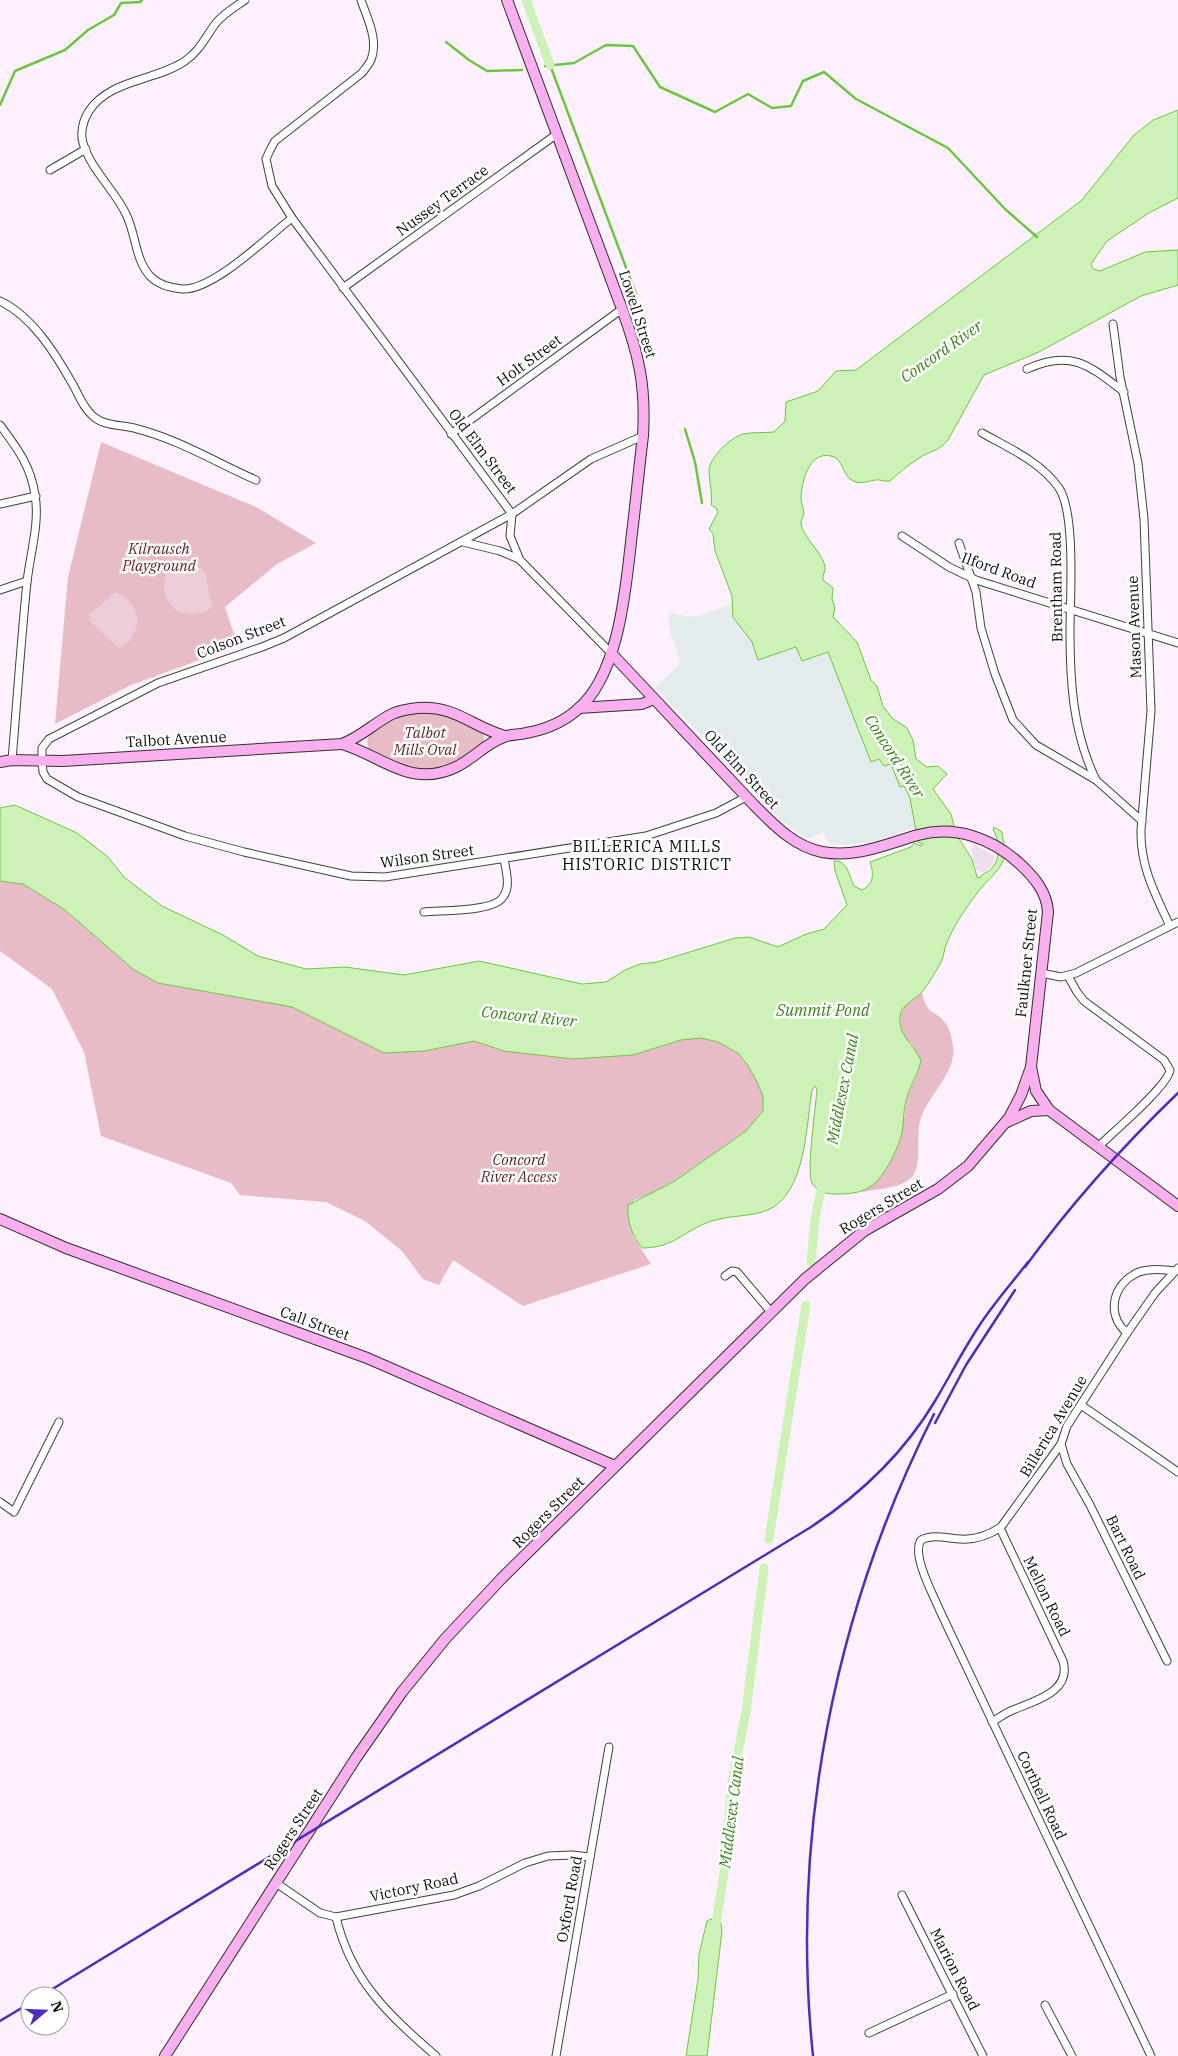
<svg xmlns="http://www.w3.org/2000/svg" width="1178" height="2056" viewBox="0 0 1178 2056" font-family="'IBM Plex Serif',serif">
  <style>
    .industrial { fill: #e3ebec }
    .green { fill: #e7bcc6 }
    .pitch { fill: #eecdda }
    .plaza { fill: #eedfee }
    .water { fill: #cdf2b8; stroke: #6ec544 }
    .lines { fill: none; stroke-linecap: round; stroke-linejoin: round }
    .stream { stroke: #6ec544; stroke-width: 2.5 }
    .canal { stroke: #cdf2b8; stroke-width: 9 }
    .street-casing { stroke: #414141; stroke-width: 9 }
    .secondary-casing { stroke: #303030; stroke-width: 12 }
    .street { stroke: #fff; stroke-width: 7 }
    .secondary { stroke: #fab0ee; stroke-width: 10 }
    .rail { stroke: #4d2fb6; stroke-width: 2.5 }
    .labels { text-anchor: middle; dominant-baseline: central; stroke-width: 5; stroke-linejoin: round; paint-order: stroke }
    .street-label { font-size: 15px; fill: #0e0e0e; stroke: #fff }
    .park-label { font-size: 15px; font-style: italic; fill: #622622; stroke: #fff }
    .water-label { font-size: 16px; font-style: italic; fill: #3c841d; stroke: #fff }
    .neighbourhood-label { font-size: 16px; letter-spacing: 1px; fill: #0e0e0e; stroke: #fff }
  </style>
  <rect width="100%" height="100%" fill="#fef0fd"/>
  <polygon class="industrial" points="733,604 733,617 752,642 756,653 781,653 797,647 828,651 871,762 879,759 891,764 900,787 903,786 910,798 916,827 878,841 855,844 830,845 823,832 808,839 804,837 780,819 655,687 680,664 676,647 673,638 671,637 668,613 694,617"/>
  <g class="green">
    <polygon points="101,442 256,507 316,543 277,564 225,607 238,646 131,685 55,724 68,577"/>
    <path d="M433,707L483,731C491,761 445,767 424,775L372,754C362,741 369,729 382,721C391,715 421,710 433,707Z"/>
    <polygon points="0,881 23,884 65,910 133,969 158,983 292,1007 384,1053 424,1051 474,1041 504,1051 633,1055 681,1040 701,1038 718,1042 738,1053 747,1064 757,1082 763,1096 763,1111 746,1131 675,1181 655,1193 634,1200 633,1236 651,1264 523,1306 453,1260 439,1285 423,1279 402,1251 365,1221 326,1202 240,1195 231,1183 101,1136 84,1052 52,989 0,951"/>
    <path d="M922,992C926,1016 937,1010 946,1024C950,1029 952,1039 953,1046C957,1073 927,1095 920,1121C916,1136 922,1166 912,1177C900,1189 876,1189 861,1192L878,1180L896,1148L904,1120L906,1100L919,1070L912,1044L906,1039L901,1027L900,1016L905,1005Z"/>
  </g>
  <g class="pitch">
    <path d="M200,568L205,572L212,607C183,627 154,602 168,570Z"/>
    <path d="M115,592C143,604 145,633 119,649L89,620V615Z"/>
  </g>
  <polygon class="plaza" points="973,844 995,856 992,865 985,872 980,872 976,869 971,848"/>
  <g class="water">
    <path d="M1178,110V198L1149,213L1107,241L1091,264L1093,269L1100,271L1145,252L1178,250V285L1141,296L1039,352L984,375L948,440C937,453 930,450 918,459C908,465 899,473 890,481C885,482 880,479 875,480C866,482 858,485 850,479C842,472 842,458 831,456C809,451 802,481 801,497C801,502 803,507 804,512C804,516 801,519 801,523C802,537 821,550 825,566C826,571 822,575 823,580L833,588L832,599L835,608L833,617L857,642L871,680L877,686L883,706L892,718L907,728L913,740L916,759L927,767L938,766L947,774L933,789L951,814L956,834L972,859L977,877L980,878C983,872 988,873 992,868C1001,859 999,838 993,830L994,827L1002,832C1003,840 1006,852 1004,859C999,872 986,881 978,892C966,908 953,926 946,945C944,950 944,955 942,960C939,967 927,986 922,992C914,1001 901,1004 900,1017C898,1036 915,1045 921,1061C918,1074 910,1086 906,1100C903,1111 904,1122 902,1133C898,1149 888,1169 877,1181C867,1192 853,1194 839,1194C829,1195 817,1192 812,1183C806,1171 816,1106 817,1089L815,1086L812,1090C806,1126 806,1193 768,1210C751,1217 730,1215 712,1221C684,1230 675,1248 642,1248C632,1235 627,1222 628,1205L675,1181L746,1131L763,1111V1096L757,1082L747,1064L738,1053L718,1042L701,1038L681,1040L633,1055L573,1059L504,1051L474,1041L424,1051L384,1053L292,1007L158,983L133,969L65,910L23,884L0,881V808L15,805L77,833L107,856L125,878L162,906L223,935L258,956L306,969L345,967L404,975L479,961L582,984L606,982L625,970L640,964L657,962L735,938L749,937L778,947L806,934L824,929L847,905L835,871L834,861C847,860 849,875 854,886L862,890C874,884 874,874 870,862L911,847L914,843L921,846L923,844L918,842L910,798L904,786L900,787L891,764L884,766L879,759L871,762L828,652L802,661L796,647L758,660L752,642L733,617L732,596L715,551L713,534L709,529L718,512L716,508L711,505C713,494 709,482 709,470C709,458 731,437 743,434C752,432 764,433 774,432L785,421L786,402L818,391L836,371L856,370L1082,200L1134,135L1153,120Z"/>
    <polygon points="711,1919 721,1923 722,1931 707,2056 686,2056 698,1979 699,1954 707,1921"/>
  </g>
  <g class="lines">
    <g class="stream">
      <polyline points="446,42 469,60 487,71 522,70"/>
      <polyline points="550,65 636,294"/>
      <polyline points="545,66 574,63 606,45 633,46 660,87 715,112 748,94 772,108 791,106 803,81 824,72 856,99 948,148 1005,209 1037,237"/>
      <polyline points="0,105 15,71 65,50 88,30 114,15 121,3 140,2 142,0"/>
      <polyline points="685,429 695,462 702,503"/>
    </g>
    <g class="canal">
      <polyline points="526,0 550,65"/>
      <polyline points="811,1262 815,1219 823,1180"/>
      <polyline points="769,1539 806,1305"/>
      <polyline points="715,1930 726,1860 731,1788 746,1712 764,1568"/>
    </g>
    <g class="street-casing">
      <g id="street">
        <path d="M245,0C235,7 224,13 216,23C206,36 199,52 185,61C156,81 110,79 89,111C83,120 80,133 83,143C91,170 114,189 126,214C136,234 135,261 151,277C159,285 172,288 182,289C213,291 267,237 292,218"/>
        <path d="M361,0C367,18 379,40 371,60C369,64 365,69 362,73L275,141L270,150L266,159L272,186L292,218L512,514L510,536L520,560L611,653"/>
        <polyline points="50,170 86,149"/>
        <polyline points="343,288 557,134"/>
        <path d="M0,301C32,316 55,353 72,383C79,395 83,408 94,417C105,426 121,425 134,428C178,439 215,462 256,480"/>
        <path d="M1113,324L1120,377L1138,463L1144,519L1151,711L1141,830C1140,866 1155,894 1170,926"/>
        <path d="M1027,369C1071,349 1089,365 1124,392"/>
        <path d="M0,425C17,448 31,466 35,495C40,523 30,554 27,582C21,641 17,701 12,760"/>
        <path d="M982,433C1009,448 1041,462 1059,488C1076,514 1070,598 1070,631C1070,682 1073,733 1096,780"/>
        <polyline points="451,434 622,309"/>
        <polyline points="643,436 591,459 512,514 284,638 262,647 158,683 49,739 42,748 42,762 43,772 47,779 78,797 185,836 244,852 351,876 385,877 646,836 716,813 746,797"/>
        <polyline points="0,504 36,496"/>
        <polyline points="902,536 949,567 976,580 1178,643"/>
        <polyline points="463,542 500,551 519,559"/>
        <polyline points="959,543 976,592 981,628 995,674 1013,720 1036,745 1096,780 1142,821"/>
        <polyline points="0,590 27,581"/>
        <path d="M424,912C442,910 494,912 503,897C511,887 506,871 504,859"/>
        <polyline points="1041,973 1061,977 1076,973 1178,922"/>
        <path d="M1068,976L1077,992L1084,1001L1164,1060L1170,1070C1168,1086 1112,1133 1098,1147"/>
        <polyline points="725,1276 732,1271 737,1272 771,1312"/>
        <path d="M1127,1333C1105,1314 1113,1283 1139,1272C1151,1268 1163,1269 1175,1271"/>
        <polyline points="1081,1405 1178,1472"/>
        <polyline points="1061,1444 1067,1464 1090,1505 1167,1661"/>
        <polyline points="0,1502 14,1512 59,1422"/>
        <path d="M992,1722C999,1718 1005,1713 1013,1710C1034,1701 1072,1692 1063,1661L1000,1528"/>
        <polyline points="276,1883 320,1913 336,1917 454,1895 479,1886 525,1863 548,1856 572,1855 590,1857"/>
        <polyline points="902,1895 983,2056"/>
        <path d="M336,1917C351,1981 389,2015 436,2056"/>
        <polyline points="1045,2005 1072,2056"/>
        <polyline points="869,2033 953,1994"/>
        <polyline points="556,2056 609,1747"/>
        <path d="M1151,2056L940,1611C934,1596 911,1555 921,1540C933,1534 946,1538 960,1539C974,1540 989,1535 1001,1527L1061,1444L1067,1426L1127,1333L1155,1293L1178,1268"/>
      </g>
    </g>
    <g class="secondary-casing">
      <g id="secondary">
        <path d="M611,653L754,805C773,824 793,846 822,852C857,858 886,844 918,835C955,825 992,838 1020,864C1034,877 1047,892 1048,912L1031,1067L1036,1091L1049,1110L1178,1206"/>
        <polyline points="579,708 642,704 654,699"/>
        <path d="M342,744C383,756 410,789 456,767C473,759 486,743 504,737C510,734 519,735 526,733C544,730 563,722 577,710C620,675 626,585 632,533C636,501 639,468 643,436C646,386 639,355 622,309L507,0"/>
        <path d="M0,762L12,760L63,761L342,744C361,737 374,723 392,714C400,710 409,709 418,708C455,705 472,727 505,736"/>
        <polyline points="1007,1122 1031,1111 1049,1110"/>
        <polyline points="0,1219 66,1248 367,1358 615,1466"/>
        <polyline points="165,2056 356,1758 402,1692 445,1639 502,1578 805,1279 864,1231 938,1189 968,1166 1009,1118 1021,1095 1031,1067"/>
      </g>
    </g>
    <use href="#street" class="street"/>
    <use href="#secondary" class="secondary"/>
    <g class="rail">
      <path d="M1025,1267C1071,1204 1122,1147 1178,1093"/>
      <polyline points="935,1423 966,1365 1015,1290"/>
      <path d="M41,1996L811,1527C861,1494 904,1453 935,1401C950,1376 963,1350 979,1326C994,1303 1012,1283 1028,1262"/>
      <polyline points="0,2021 30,2003"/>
      <path d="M813,2056C790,1835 834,1612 934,1414"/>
    </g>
  </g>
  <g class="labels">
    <g class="street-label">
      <text transform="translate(442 200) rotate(-36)">Nussey Terrace</text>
      <text transform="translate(638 314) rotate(72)">Lowell Street</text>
      <text transform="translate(529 360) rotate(-36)">Holt Street</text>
      <text transform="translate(483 451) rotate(53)">Old Elm Street</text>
      <text transform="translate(999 570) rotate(20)">Ilford Road</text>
      <text transform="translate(1056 587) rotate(-91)">Brentham Road</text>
      <text transform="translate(1134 627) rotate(-92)">Mason Avenue</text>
      <text transform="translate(241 637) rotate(-21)">Colson Street</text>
      <text transform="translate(176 739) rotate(-3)">Talbot Avenue</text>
      <text transform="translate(742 769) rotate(47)">Old Elm Street</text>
      <text transform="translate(427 856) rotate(-8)">Wilson Street</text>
      <text transform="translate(1026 963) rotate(-84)">Faulkner Street</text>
      <text transform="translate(881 1206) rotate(-31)">Rogers Street</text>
      <text transform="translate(315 1323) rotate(20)">Call Street</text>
      <text transform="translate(1053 1426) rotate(-59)">Billerica Avenue</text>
      <text transform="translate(548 1512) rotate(-45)">Rogers Street</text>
      <text transform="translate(1126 1547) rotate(64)">Bart Road</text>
      <text transform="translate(1047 1596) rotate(64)">Mellon Road</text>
      <text transform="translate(1042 1795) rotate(65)">Corthell Road</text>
      <text transform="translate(293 1829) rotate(-57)">Rogers Street</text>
      <text transform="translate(414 1887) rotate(-12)">Victory Road</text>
      <text transform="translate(569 1899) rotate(-80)">Oxford Road</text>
      <text transform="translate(955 1969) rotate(63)">Marion Road</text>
    </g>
    <g class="park-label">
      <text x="159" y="548">Kilrausch<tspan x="159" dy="17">Playground</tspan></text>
      <text x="425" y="732">Talbot<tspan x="425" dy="17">Mills Oval</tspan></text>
      <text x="519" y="1159">Concord<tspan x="519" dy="17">River Access</tspan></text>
    </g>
    <g class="water-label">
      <text transform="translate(941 351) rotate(-35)">Concord River</text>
      <text transform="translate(895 756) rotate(57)">Concord River</text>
      <text x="823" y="1010">Summit Pond</text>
      <text transform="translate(529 1016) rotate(6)">Concord River</text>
      <text transform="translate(842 1089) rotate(-79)">Middlesex Canal</text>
      <text transform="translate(731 1812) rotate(-83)">Middlesex Canal</text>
    </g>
    <g class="neighbourhood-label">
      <text x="647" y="846">BILLERICA MILLS<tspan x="647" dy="18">HISTORIC DISTRICT</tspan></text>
    </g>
  </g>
  <g transform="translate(45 2011) rotate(71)"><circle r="24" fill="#ffffff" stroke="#9f9f9f"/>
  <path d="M0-4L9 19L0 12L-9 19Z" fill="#4d2fb6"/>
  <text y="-8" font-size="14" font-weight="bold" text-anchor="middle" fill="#0e0e0e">N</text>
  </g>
</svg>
